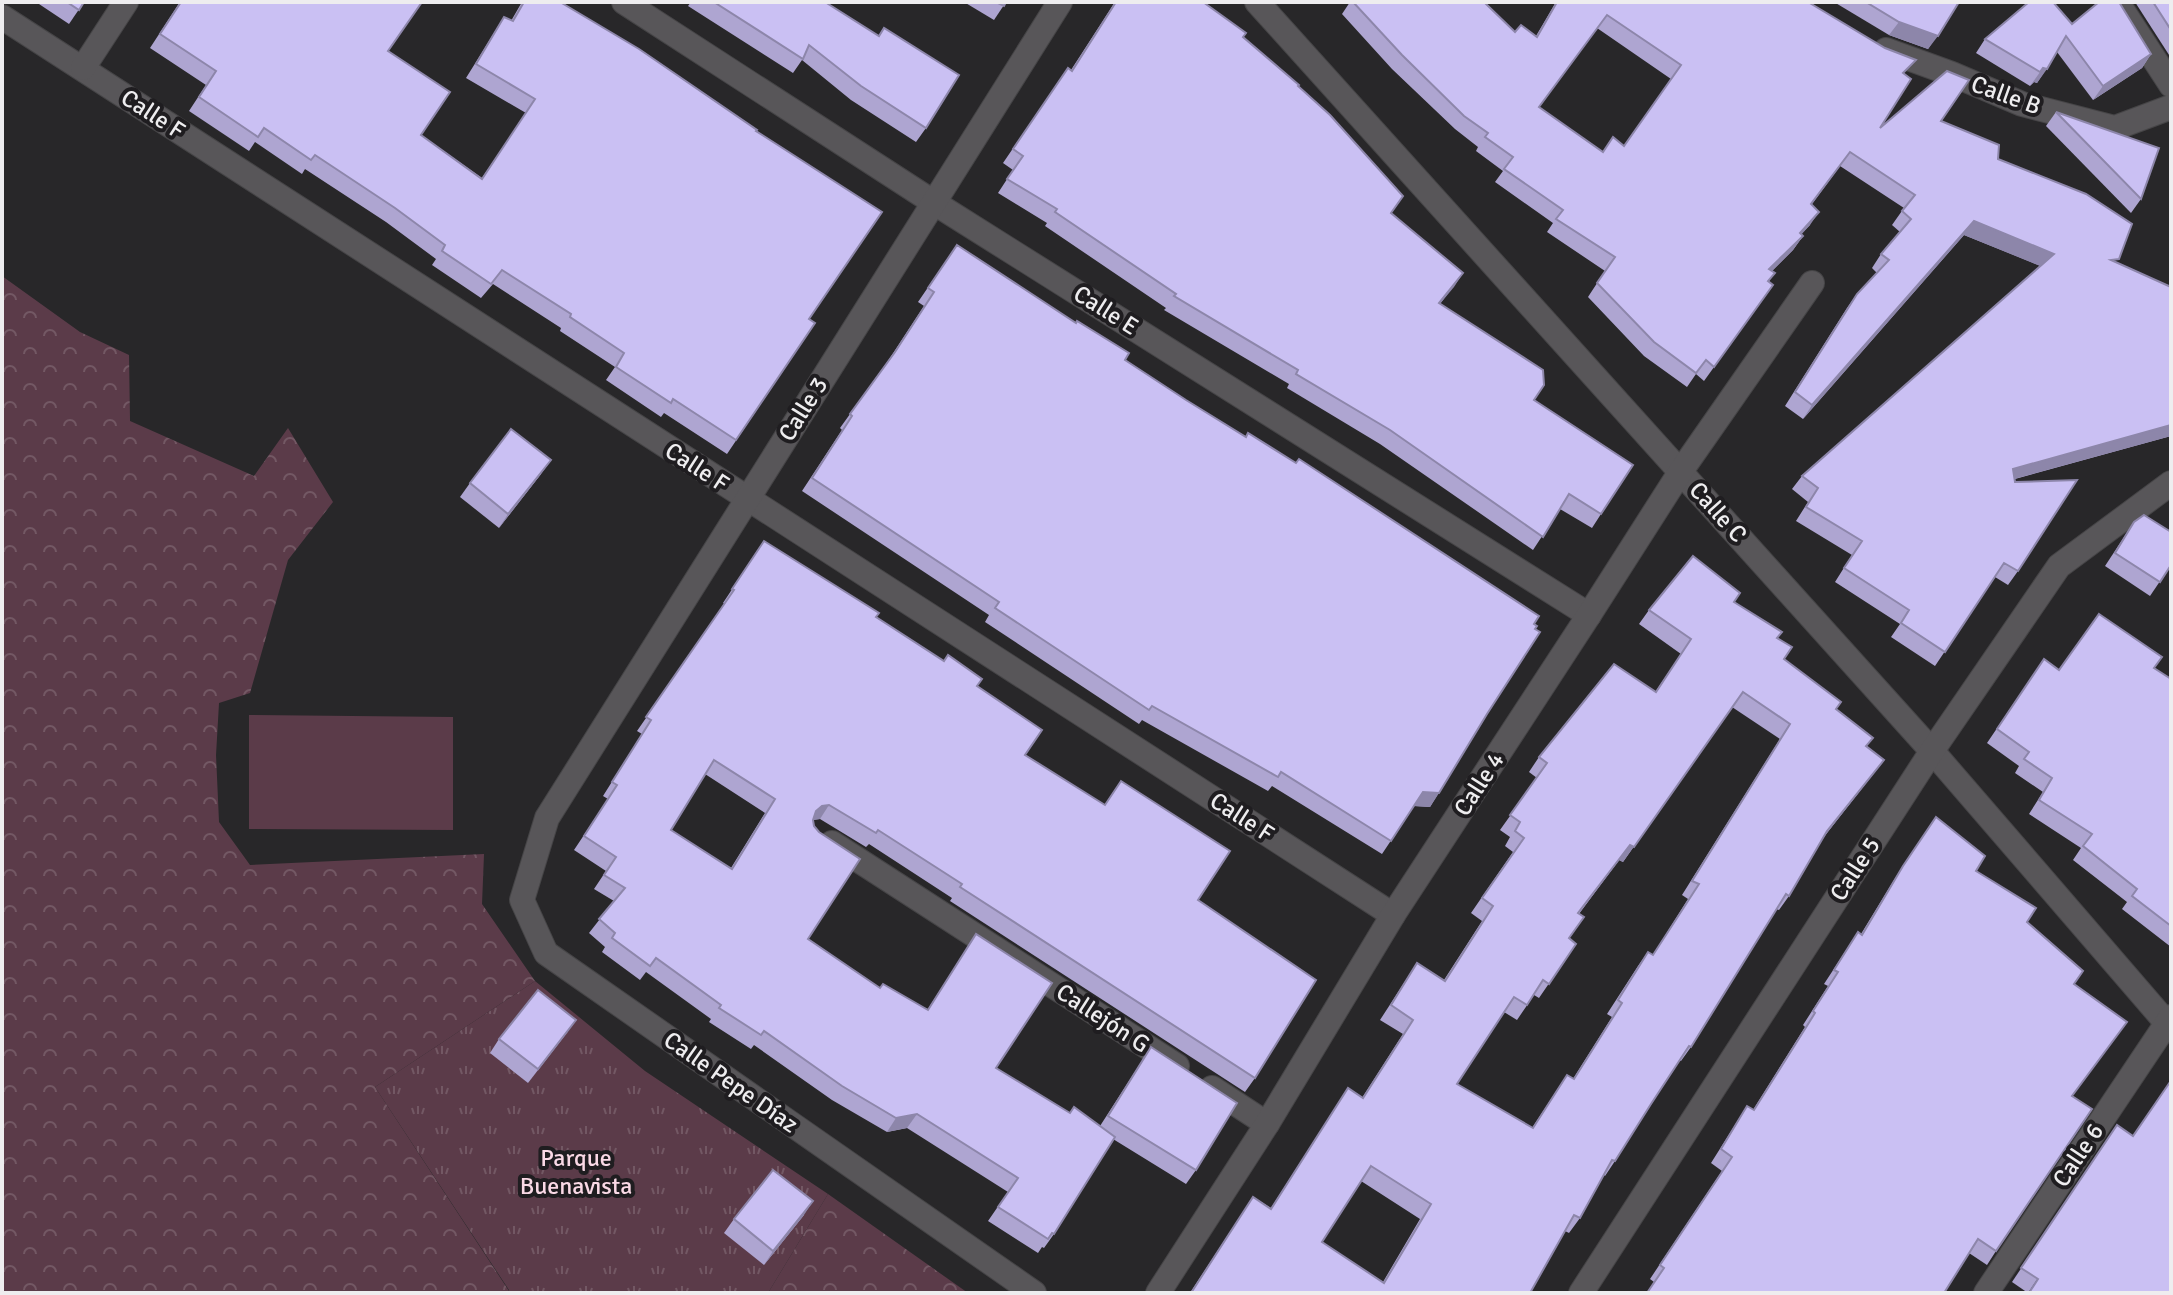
<svg xmlns="http://www.w3.org/2000/svg" width="2173" height="1295" viewBox="0 0 2173 1295" font-family="Signika,sans-serif">
  <style>
    .grass { fill: url(#grass-tufts) }
    .forest { fill: url(#forest-crowns) }
    .pitch { fill: #5b3b49 }
    .lines { fill: none; stroke-linecap: round; stroke-linejoin: round }
    .minor-casing { stroke: #464547; stroke-width: 26 }
    .minor { stroke: #585659; stroke-width: 24 }
    .wall { fill: #aea5d1; fill-rule: evenodd }
    .shaded-wall { fill: #8d86aa }
    .building { fill: #cac0f3; stroke: #8d86aa; stroke-width: 2; fill-rule: evenodd }
    .labels { text-anchor: middle; dominant-baseline: central; stroke-width: 8; stroke-linejoin: round; paint-order: stroke }
    .street-label { font-size: 24px; fill: #eeedef; stroke: #1f1d20 }
    .park-label { font-size: 24px; fill: #fad9e6; stroke: #1f1d20 }
  </style>
  <defs>
    <pattern id="grass-tufts" width="24" height="20" patternUnits="userSpaceOnUse" patternTransform="scale(2)"><rect width="24" height="20" fill="#5b3b49"/><path d="M3 7l-1-3M5 7V3M7 7l1-3M15 17l-1-3M17 17v-4M19 17l1-3" fill="none" stroke="#735864"/></pattern>
    <pattern id="forest-crowns" width="20" height="18" patternUnits="userSpaceOnUse" patternTransform="scale(2)"><rect width="20" height="18" fill="#5b3b49"/><path d="M2 6a3 3 0 1 1 6 0M12 15a3 3 0 1 1 6 0" fill="none" stroke="#735864"/></pattern>
  </defs>
  <rect width="100%" height="100%" fill="#282729"/>
  <polygon class="grass" points="535,981 645,1071 828,1194 768,1293 508,1293 509,1290 375,1087"/>
  <g class="forest">
    <polygon points="2,276 80,332 129,355 130,421 254,476 288,428 333,502 288,560 250,693 219,703 216,755 219,822 250,865 484,854 482,904 535,981 375,1087 509,1291 508,1293 2,1293"/>
    <polygon points="828,1194 968,1293 768,1293"/>
  </g>
  <polygon class="pitch" points="249,715 453,717 453,830 249,829"/>
  <g class="lines">
    <g class="minor-casing">
      <g id="minor">
        <polyline points="624,2 933,202 1589,615"/>
        <polyline points="1257,2 1932,751 2171,1028"/>
        <polyline points="2117,2 2171,85"/>
        <polyline points="2,17 1393,915"/>
        <polyline points="1886,50 1952,74 2022,104 2115,128 2171,107"/>
        <polyline points="83,68 126,2"/>
        <polyline points="832,843 1177,1066"/>
        <polyline points="1212,1088 1267,1124"/>
        <polyline points="1034,1293 546,953 522,900 547,818 1060,2"/>
        <polyline points="1158,1293 1267,1124 1393,915 1589,615 1681,471 1812,283"/>
        <polyline points="1581,1293 1932,751 2059,566 2171,483"/>
        <polyline points="1986,1293 2171,1017"/>
      </g>
    </g>
    <use href="#minor" class="minor"/>
  </g>
  <g class="wall">
    <polygon points="36,2 84,2 69,24"/>
    <polygon points="180,2 422,2 388,51 421,135 482,178 526,113 466,78 504,17 511,21 522,2 560,2 756,131 809,319 815,323 727,454 664,413 661,417 606,380 615,367 560,331 561,328 493,284 481,298 432,265 436,259 386,222 305,169 302,174 255,142 249,151 189,111 206,85 150,48"/>
    <polygon points="691,2 825,2 926,128 916,142 851,100 802,60 793,73 688,6"/>
    <polygon points="964,2 1006,2 994,20"/>
    <polygon points="1115,2 1203,2 1298,86 1391,213 1463,273 1440,304 1534,400 1601,514 1592,528 1560,509 1533,550 1380,444 1287,388 1289,384 1164,310 1166,308 1045,226 1047,223 998,193 1013,170 1003,163 1068,68 1071,70"/>
    <path d="M1350,2H1484L1515,32L1536,36L1556,2H1808L1905,74L1880,128L1941,121L1998,159L2116,263L2171,436L2015,479L2018,571L2008,585L1995,577L1935,666L1891,637L1900,624L1835,582L1852,555L1796,521L1808,502L1792,489L1802,476L2041,266L1964,235L1803,419L1785,406L1847,308L1857,294L1877,273L1872,268L1881,254L1900,232L1892,225L1904,208L1840,166L1812,204L1810,225L1801,234L1803,236L1793,250L1772,271L1769,282L1773,285L1704,381L1696,374L1687,387L1644,356L1588,297L1605,271L1547,232L1553,223L1495,182L1503,171L1476,151L1478,147L1455,129L1392,69L1342,14ZM1597,28L1671,79L1624,146L1603,152L1539,107Z"/>
    <polygon points="1834,2 1959,2 1928,49 1889,35"/>
    <polygon points="2135,2 2171,2 2171,58"/>
    <polygon points="2072,24 2151,54 2142,68 2093,100 2057,52 2037,83 2034,82 2030,86 1976,53 1985,39"/>
    <polygon points="2056,112 2141,199 2131,213 2046,126"/>
    <polygon points="957,245 1125,360 1487,714 1430,807 1414,806 1382,854 1272,786 1268,791 1142,720 1139,724 985,622 989,615 802,491 842,430 840,428 888,361 924,306 918,302"/>
    <polygon points="541,474 499,528 460,497 470,483"/>
    <polygon points="2134,522 2171,565 2150,596 2105,566"/>
    <path d="M764,541L977,686L1025,755L1198,900L1255,1078L1245,1092L950,901L952,898L869,844L866,847L820,819L813,820L808,939L880,988L928,1009L976,934L996,1068L1070,1113L1100,1126L1151,1047L1196,1170L1186,1184L1113,1139L1054,1234L1044,1248L1042,1247L1038,1253L988,1221L1008,1192L907,1128L887,1132L832,1100L754,1045L751,1049L709,1022L711,1019L646,972L640,980L602,952L605,947L589,933L614,901L594,889L606,871L574,850L608,799L603,796L642,734L637,731L725,604L723,603ZM705,774L765,813L731,868L671,830Z"/>
    <path d="M1734,602L1777,638L1784,659L1836,709L1867,746L1873,774L1823,838L1789,896L1779,910L1776,909L1691,1047L1681,1061L1679,1060L1615,1161L1605,1176L1604,1175L1580,1218L1569,1233L1565,1231L1530,1293H1190L1253,1197L1271,1208L1348,1088L1362,1098L1403,1034L1380,1020L1417,963L1444,980L1482,921L1471,913L1513,852L1505,846L1510,837L1500,830L1537,778L1529,772L1539,757L1656,691L1681,654L1639,624L1649,610ZM1732,707L1780,739L1682,895L1688,899L1653,955L1648,952L1638,966L1607,1014L1612,1017L1573,1079L1567,1075L1532,1128L1457,1084L1504,1012L1517,1020L1534,995L1539,998L1576,944L1569,938L1579,914L1619,860L1623,862ZM1361,1181L1420,1219L1383,1282L1322,1242Z"/>
    <polygon points="2044,659 2059,670 2154,668 2171,679 2171,947 2122,909 2127,902 2073,860 2081,848 2029,814 2043,792 2015,773 2019,766 1987,743"/>
    <polygon points="1936,817 1976,871 2027,922 2074,984 2073,1096 1996,1251 1987,1265 1969,1253 1654,1282 1650,1279 1722,1171 1711,1163 1747,1106 1753,1110 1805,1027 1803,1025 1828,986 1824,984 1858,932 1861,934 1894,880"/>
    <polygon points="566,1034 528,1083 490,1053 499,1039"/>
    <polygon points="2117,1125 2133,1136 2028,1293 2012,1282"/>
    <polygon points="804,1215 764,1265 724,1233 734,1219"/>
  </g>
  <g class="shaded-wall">
    <polygon points="1899,22 1938,36 1928,49 1889,35"/>
    <polygon points="2151,54 2142,68 2093,100 2103,86"/>
    <polygon points="2043,68 2047,69 2037,83 2034,82 2030,86"/>
    <polygon points="1819,212 1810,225 1790,247 1800,233"/>
    <polygon points="1974,221 2054,254 2045,268 1964,235 1803,419 1812,405"/>
    <polygon points="1803,236 1793,250 1760,283 1769,269"/>
    <polygon points="1463,273 1454,287 1429,317 1439,303"/>
    <polygon points="2171,425 2171,436 2003,482 2013,469"/>
    <polygon points="551,460 541,474 499,528 508,514"/>
    <polygon points="1743,692 1623,862 1619,860 1568,928"/>
    <polygon points="1884,760 1873,774 1817,846 1827,831"/>
    <polygon points="1423,792 1439,793 1430,807 1414,806"/>
    <polygon points="829,805 820,819 812,820 816,811 822,806"/>
    <polygon points="917,1114 907,1128 887,1132 896,1118"/>
    <polygon points="813,1201 804,1215 764,1265 773,1251"/>
  </g>
  <g class="building">
    <polygon points="67,2 84,2 79,10"/>
    <polygon points="181,2 422,2 388,51 450,92 421,135 482,179 535,99 476,64 504,17 513,21 524,2 560,2 639,49 757,130 756,131 882,212 809,319 815,323 736,440 673,399 671,403 616,367 624,353 570,317 571,314 502,270 491,284 442,251 445,245 395,208 315,155 311,160 264,128 258,137 199,97 216,71 160,34"/>
    <polygon points="714,2 825,2 879,36 884,28 959,75 926,128 861,86 809,45 803,59"/>
    <polygon points="996,2 1006,2 1004,6"/>
    <polygon points="1116,2 1203,2 1246,33 1243,37 1299,85 1298,86 1330,115 1403,196 1391,213 1463,273 1439,303 1543,370 1544,385 1534,400 1633,465 1601,514 1569,494 1543,537 1390,430 1296,374 1298,370 1174,296 1176,294 1055,212 1057,209 1007,179 1023,156 1013,149 1068,68 1072,71"/>
    <path d="M1353,2H1484L1515,32L1521,25L1537,37L1557,2H1808L1885,48L1916,60L1903,73L1911,79L1880,128L1947,71L1969,80L1941,121L1999,145L1998,159L2086,194L2132,224L2119,259L2111,260L2171,287V425L2013,469L2015,482L2077,480L2018,571L2004,563L1945,652L1901,623L1909,610L1844,568L1862,541L1806,507L1818,488L1802,476L2054,254L1974,221L1812,405L1795,392L1857,294L1889,260L1881,254L1911,219L1902,211L1915,195L1850,152L1811,204L1819,212L1800,233L1803,236L1769,269L1775,273L1768,281L1773,285L1714,367L1706,360L1696,373L1654,342L1597,283L1615,257L1556,219L1563,210L1504,169L1513,157L1485,137L1488,133L1464,116L1402,55ZM1607,15L1681,65L1624,146L1613,137L1603,152L1539,107Z"/>
    <polygon points="1866,2 1959,2 1938,36 1899,22"/>
    <polygon points="2029,2 2053,2 2072,24 2099,2 2119,2 2151,54 2103,86 2066,36 2047,69 2043,68 2040,72 1985,39"/>
    <polygon points="2153,2 2171,2 2171,30"/>
    <polygon points="2056,112 2159,148 2141,199"/>
    <polygon points="957,245 1076,323 1077,321 1129,353 1125,360 1186,400 1246,437 1248,433 1296,463 1299,459 1539,616 1534,624 1537,626 1535,629 1540,632 1487,714 1439,793 1423,792 1391,841 1281,772 1278,777 1152,706 1149,710 995,608 999,602 812,478 852,416 850,414 895,352 934,292 928,288"/>
    <polygon points="511,429 551,460 508,514 470,483"/>
    <polygon points="2144,515 2171,532 2171,565 2160,582 2115,553 2134,522"/>
    <path d="M764,541L879,613L876,617L944,661L948,655L982,679L977,686L1042,730L1025,755L1105,805L1121,781L1230,851L1198,900L1316,980L1255,1078L960,887L962,884L878,830L876,833L829,805L822,806L816,811L813,820L814,826L819,832L860,859L808,939L880,988L883,984L928,1010L976,934L1052,983L996,1068L1070,1113L1074,1107L1115,1137L1054,1234L1052,1233L1048,1239L998,1207L1018,1178L917,1114L896,1118L842,1086L764,1031L761,1035L719,1008L721,1005L656,958L650,966L612,938L615,933L599,919L625,888L604,875L616,857L584,836L617,785L612,782L651,720L646,717L734,590L732,589ZM714,760L775,799L732,869L671,830Z"/>
    <path d="M1693,556L1740,593L1734,602L1782,632L1777,638L1792,647L1784,659L1841,702L1836,709L1873,738L1866,746L1884,760L1827,831L1789,896L1786,894L1691,1047L1689,1046L1651,1104L1615,1161L1612,1160L1580,1218L1574,1215L1530,1293H1191L1253,1197L1271,1209L1348,1088L1363,1098L1413,1020L1391,1005L1417,963L1445,981L1493,906L1482,898L1524,838L1515,831L1520,822L1510,815L1547,763L1539,757L1614,664L1656,692L1691,639L1649,610ZM1743,692L1790,724L1692,881L1699,884L1653,955L1648,952L1618,1000L1622,1003L1574,1079L1567,1075L1533,1128L1457,1084L1514,997L1527,1005L1543,980L1549,984L1576,944L1569,938L1584,917L1578,913L1630,845L1634,847ZM1371,1166L1431,1204L1384,1283L1322,1242Z"/>
    <polygon points="2099,614 2162,657 2154,668 2171,679 2171,926 2132,896 2137,889 2083,846 2092,834 2039,800 2052,778 2024,759 2029,752 1997,729 2044,659 2059,670"/>
    <polygon points="1936,817 1985,856 1976,871 2036,908 2027,922 2083,971 2074,984 2127,1022 2072,1096 2092,1109 1996,1251 1978,1239 1944,1293 1647,1293 1664,1268 1660,1265 1732,1157 1721,1149 1747,1106 1754,1110 1815,1013 1813,1011 1838,972 1834,970 1858,932 1862,935 1903,866"/>
    <polygon points="538,990 576,1020 538,1069 499,1039"/>
    <polygon points="1151,1047 1237,1103 1196,1170 1108,1116"/>
    <polygon points="2170,1082 2171,1083 2171,1293 2029,1293 2038,1279 2021,1268 2117,1125 2133,1136"/>
    <polygon points="773,1170 813,1201 773,1251 734,1219"/>
  </g>
  <g class="labels">
    <g class="street-label">
      <text transform="translate(2006 95) rotate(20)">Calle B</text>
      <text transform="translate(153 114) rotate(33)">Calle F</text>
      <text transform="translate(1106 310) rotate(32)">Calle E</text>
      <text transform="translate(803 409) rotate(-58)">Calle 3</text>
      <text transform="translate(697 467) rotate(33)">Calle F</text>
      <text transform="translate(1718 512) rotate(48)">Calle C</text>
      <text transform="translate(1479 784) rotate(-57)">Calle 4</text>
      <text transform="translate(1242 817) rotate(33)">Calle F</text>
      <text transform="translate(1855 869) rotate(-57)">Calle 5</text>
      <text transform="translate(1103 1018) rotate(33)">Callejón G</text>
      <text transform="translate(731 1082) rotate(35)">Calle Pepe Díaz</text>
      <text transform="translate(2078 1155) rotate(-56)">Calle 6</text>
    </g>
    <g class="park-label">
      <text x="576" y="1158">Parque<tspan x="576" dy="28">Buenavista</tspan></text>
    </g>
  </g>
  <rect width="2173" height="1295" fill="none" stroke="#eeedef" stroke-width="8"/>
</svg>
